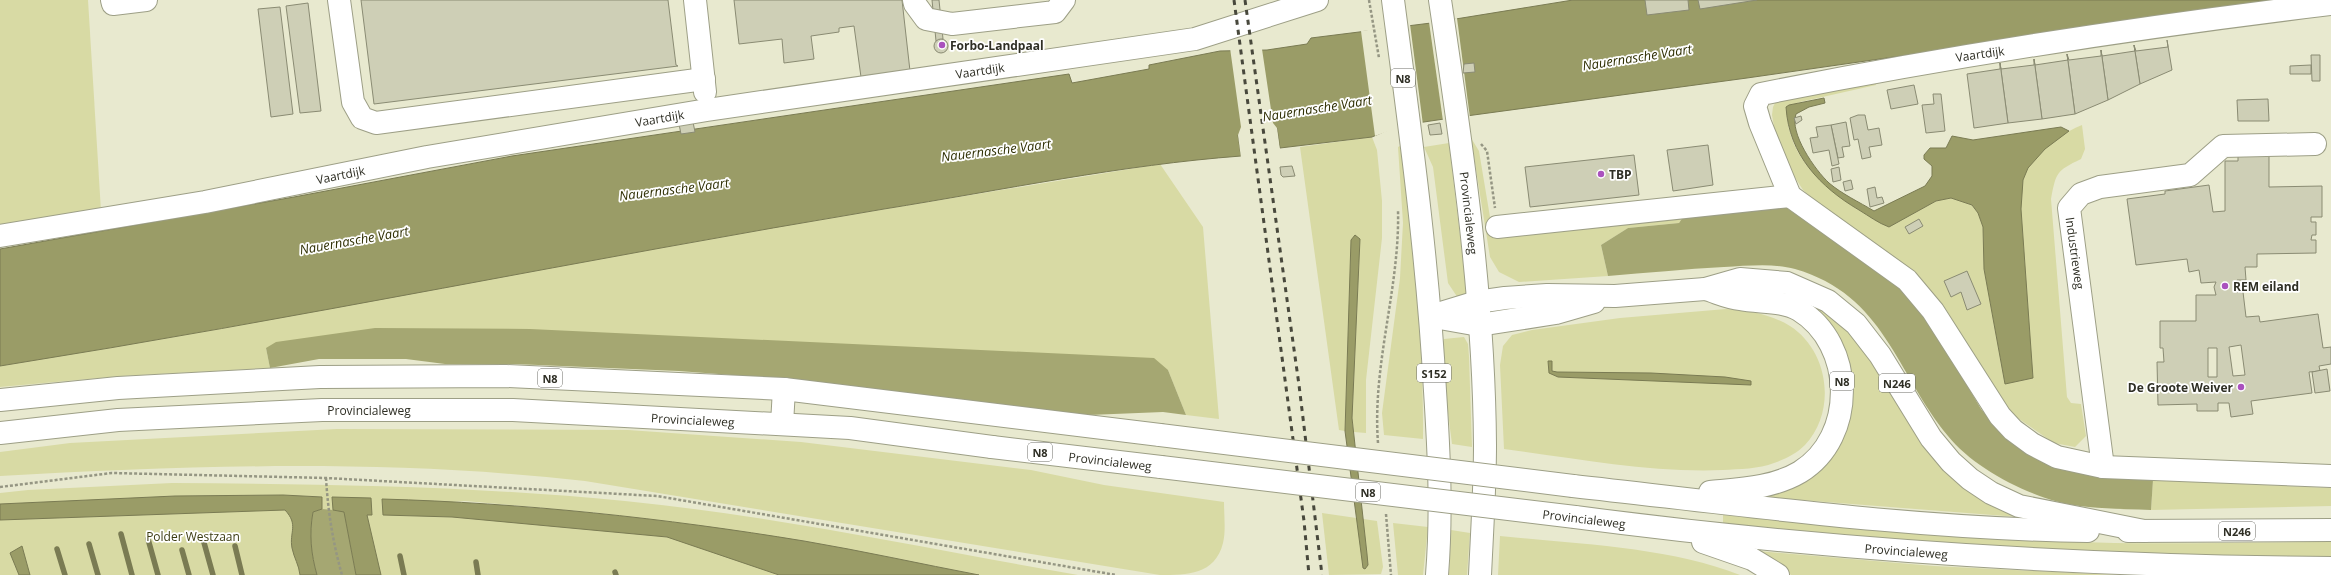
<svg xmlns="http://www.w3.org/2000/svg" width="2331" height="575" viewBox="0 0 2331 575" font-family="'Open Sans',sans-serif">
  <style>
    .green { fill: #d8daa4; fill-rule: evenodd }
    .forest { fill: #a5a772 }
    .water { fill: #9a9c67; stroke: #7a7b53 }
    .pier { fill: #e8e9cf }
    .lines { fill: none; stroke-linecap: round; stroke-linejoin: round }
    .stream { stroke: #7a7b53; stroke-width: 5.5 }
    .building { fill: #cecfb6; stroke: #8a8b73; fill-rule: evenodd }
    .minor-casing { stroke: #9d9f86; stroke-width: 24 }
    .major-casing { stroke: #9d9f86; stroke-width: 24 }
    .highway-casing { stroke: #9d9f86; stroke-width: 24 }
    .path { stroke: #959683; stroke-width: 2.5; stroke-dasharray: 3 2; stroke-linecap: butt }
    .minor { stroke: #fff; stroke-width: 22 }
    .major { stroke: #fff; stroke-width: 22 }
    .highway { stroke: #fff; stroke-width: 22 }
    .rail { stroke: #48483c; stroke-width: 3; stroke-dasharray: 5 5; stroke-linecap: butt }
    .major-bridge-casing { stroke: #9d9f86; stroke-width: 24; stroke-linecap: butt }
    .highway-bridge-casing { stroke: #9d9f86; stroke-width: 24; stroke-linecap: butt }
    .major-bridge { stroke: #fff; stroke-width: 22 }
    .highway-bridge { stroke: #fff; stroke-width: 22 }
    .poi-dot { fill: #aa51be; stroke: #fff; stroke-width: 1.5 }
    .labels { text-anchor: middle; dominant-baseline: central; stroke-width: 3.5; stroke-linejoin: round; paint-order: stroke }
    .shield { fill: #fff; stroke: #6d6d66; stroke-width: 1 }
    .shield-label { font-size: 11px; font-weight: bold; fill: #2f2f25 }
    .poi-label { font-size: 12px; font-weight: bold; fill: #2f2f25; stroke: #fff; text-anchor: start }
    .street-label { font-size: 12px; fill: #2f2f25; stroke: #fff }
    .park-label { font-size: 12px; fill: #3b3b11; stroke: #fff }
    .water-label { font-size: 13px; font-style: italic; fill: #303004; stroke: #fff }
  </style>
  <rect width="100%" height="100%" fill="#e8e9cf"/>
  <g class="green">
    <polygon points="0,0 88,0 101,211 0,228"/>
    <path d="M1874,77L1876,85L1800,102L1787,107C1785,155 1824,189 1862,212C1870,217 1879,223 1889,227L1936,201L1951,198L1972,205L1978,213L1983,227L1984,269L2005,384L2033,378C2029,333 2025,288 2023,243C2022,223 2018,199 2023,179C2030,155 2060,134 2082,125L2085,149L2081,159C2056,171 2056,173 2051,199L2067,397L2071,403L2081,404L2086,436L2075,447L2054,443L2006,410L1988,384L1947,311L1920,278L1890,254L1820,206L1803,190L1792,173L1776,138L1772,115L1773,107L1777,99Z"/>
    <polygon points="1372,137 1377,150 1382,201 1382,238 1366,380 1366,433 1354,432 1352,418 1360,239 1351,240 1351,243 1345,431 1339,430 1300,147"/>
    <polygon points="1471,138 1479,151 1493,235 1686,213 1679,223 1628,228 1601,245 1608,276 1519,282 1499,272 1490,257"/>
    <polygon points="1449,143 1467,294 1458,298 1448,283 1433,167 1424,147"/>
    <path d="M1402,145C1413,243 1424,341 1423,439L1384,435L1382,413L1400,278L1403,223L1398,147Z"/>
    <polygon points="1160,164 1203,227 1219,419 1186,415 1168,370 266,348 270,368 122,376 0,387 0,366 371,301 685,242"/>
    <polygon points="1800,298 1829,314 1851,333 1875,364 1913,427 2031,518 1762,497 1841,440 1851,414 1854,389 1850,367 1842,346"/>
    <path d="M1726,309C1748,310 1770,314 1790,326C1829,351 1837,411 1805,445C1796,454 1785,459 1774,463C1759,469 1739,469 1723,470C1650,473 1576,458 1504,449L1500,365L1503,346L1512,335L1532,330L1620,318Z"/>
    <polygon points="1464,337 1468,344 1469,357 1472,447 1452,444 1440,350 1444,339"/>
    <path d="M337,429L628,430L801,442L1031,470L1104,485L1224,502C1224,515 1226,531 1223,543C1215,575 1187,575 1160,575L585,481C389,459 196,465 0,476V452L70,443Z"/>
    <polygon points="2153,480 2331,488 2331,506 2151,510"/>
    <path d="M172,483C323,484 474,486 625,501C777,516 928,549 1078,575H979L804,541L599,513L465,501L428,504L946,575H0V493L28,490ZM283,495L322,497V501L178,496Z"/>
    <polygon points="1322,513 1377,521 1383,567 1381,574 1329,575"/>
    <path d="M1723,515C1853,528 1983,540 2114,543C2186,544 2259,542 2331,542V559L2301,560L1974,546L1723,524Z"/>
    <polygon points="1393,523 1428,527 1423,575 1398,575"/>
    <polygon points="1451,530 1470,533 1467,575 1449,575"/>
    <path d="M1500,536C1576,544 1669,547 1740,575H1498Z"/>
    <polygon points="1758,551 1934,566 2115,575 1791,575 1782,566"/>
  </g>
  <g class="forest">
    <path d="M1784,206L1890,278L1914,301L1930,322L1981,409L1994,424L2120,478L2153,480L2151,510C2128,509 2103,509 2080,506C2037,501 1975,470 1948,436C1896,373 1885,295 1795,269C1773,263 1747,266 1724,267C1685,269 1646,273 1608,276L1601,245L1628,228L1679,223L1686,213Z"/>
    <polygon points="375,328 530,329 1154,358 1168,370 1186,415 1163,412 1089,415 810,381 679,371 515,364 445,364 406,359 319,359 270,368 266,348 276,342"/>
    <path d="M322,509L344,511L356,575H317C311,554 309,534 313,512Z"/>
  </g>
  <g class="water">
    <path d="M1573,0H2292L1747,78L1444,119L1397,126L1372,137L1280,148L1277,128L1238,135L1241,156C1121,165 1003,190 884,209C589,258 296,319 0,366V249L294,197L512,156L1069,74L1072,83L1149,69V65L1220,51L1267,50L1307,44L1311,38L1431,23Z"/>
    <path d="M1824,98L1825,103L1809,107L1796,114C1789,133 1815,170 1829,183C1842,194 1859,202 1874,211L1925,186L1932,176V166L1924,159V155L1930,148H1946L1952,136L1973,140L2061,127L2069,131L2045,149L2028,168L2023,180L2021,209L2033,378L2005,384L1984,269L1983,227L1978,213L1972,205L1951,198L1936,201L1889,227C1878,223 1869,216 1859,210C1820,187 1789,155 1786,107L1789,105Z"/>
    <polygon points="1355,235 1360,239 1352,418 1367,554 1368,565 1365,569 1363,568 1345,431 1351,240"/>
    <polygon points="1548,361 1552,361 1552,371 1557,372 1651,373 1725,377 1751,381 1751,385 1558,377 1549,373"/>
    <path d="M283,495L322,497V509L313,512C309,534 311,554 317,575H300C299,565 294,558 292,548C289,532 299,525 285,510L0,520V504L175,496Z"/>
    <polygon points="332,497 371,498 372,515 367,515 381,575 356,575 344,512 333,510"/>
    <path d="M382,499C523,503 664,518 804,541C863,551 921,564 979,575H779L667,537L452,517L383,515Z"/>
    <polygon points="22,546 30,575 19,575 10,553"/>
  </g>
  <g class="pier">
    <polygon points="1457,18 1470,118 1443,121 1429,22"/>
    <polygon points="1410,24 1423,125 1397,128 1375,136 1361,31"/>
    <polygon points="1230,48 1262,49 1273,123 1277,128 1280,150 1278,149 1276,131 1240,136 1243,155 1241,158 1238,135 1241,127"/>
  </g>
  <g class="lines">
    <g class="stream">
      <polyline points="121,534 132,575"/>
      <polyline points="148,539 158,575"/>
      <polyline points="203,539 213,575"/>
      <polyline points="89,544 98,575"/>
      <polyline points="235,546 242,575"/>
      <polyline points="57,549 65,575"/>
      <polyline points="182,550 189,575"/>
      <polyline points="400,556 404,575"/>
      <polyline points="476,562 478,575"/>
      <polyline points="615,572 616,575"/>
    </g>
  </g>
  <g class="building">
    <polygon points="361,0 668,0 676,65 678,66 374,104"/>
    <polygon points="734,0 902,0 910,71 861,77 854,26 839,28 839,32 811,36 814,59 784,63 782,39 739,44"/>
    <polygon points="932,0 939,0 943,39 936,41"/>
    <polygon points="1645,0 1688,0 1689,10 1647,15"/>
    <polygon points="1698,0 1757,0 1700,9"/>
    <polygon points="308,3 321,111 300,113 286,6"/>
    <polygon points="280,7 293,114 271,117 258,9"/>
    <circle cx="941" cy="46" r="7"/>
    <polygon points="2167,40 2172,70 2140,84 2134,45 2136,51 2168,47"/>
    <polygon points="2134,45 2140,84 2108,100 2101,50 2102,56 2135,51"/>
    <polygon points="2101,50 2108,100 2075,114 2067,54 2069,60 2101,56"/>
    <polygon points="2067,54 2075,114 2042,119 2034,59 2035,65 2068,60"/>
    <polygon points="2311,55 2320,55 2320,81 2312,81"/>
    <polygon points="2034,59 2042,119 2008,123 2000,63 2001,69 2034,65"/>
    <polygon points="1474,63 1475,72 1463,73 1464,64"/>
    <polygon points="2000,63 2008,123 1974,128 1967,74 2000,69"/>
    <polygon points="2311,65 2311,74 2290,74 2290,66"/>
    <polygon points="1914,85 1918,104 1891,109 1887,90"/>
    <polygon points="1933,94 1941,94 1945,131 1926,133 1922,105 1934,104"/>
    <polygon points="2268,99 2269,121 2238,121 2237,100"/>
    <polygon points="1858,115 1865,115 1868,130 1879,128 1882,145 1869,147 1871,157 1862,159 1858,139 1854,140 1850,118"/>
    <polygon points="1801,116 1802,120 1796,124 1794,118"/>
    <polygon points="693,122 695,132 681,134 679,124"/>
    <polygon points="1846,122 1850,146 1842,147 1844,157 1838,158 1831,125"/>
    <polygon points="1440,123 1442,134 1430,135 1428,125"/>
    <polygon points="1831,125 1839,164 1832,166 1829,150 1813,153 1810,138 1818,137 1816,127"/>
    <polygon points="1708,145 1713,185 1673,191 1667,150"/>
    <path d="M2238,154H2269V187L2322,186V217H2311V222H2316V235H2312L2311,240H2316V253L2257,254V267H2245L2246,280H2237V292H2243L2246,317L2259,316L2260,322L2318,314L2323,348L2331,347V364L2319,366L2320,371L2309,372L2312,393L2251,401L2253,414L2231,417L2229,403H2218V411H2197V404L2158,405L2157,362H2164L2163,348H2160V321H2196V295H2216L2214,287L2216,282L2201,283L2199,270L2189,272L2187,259L2136,265L2127,199L2165,194V191L2209,185L2213,212L2225,211V161H2238ZM2241,345L2245,375L2233,376L2229,347ZM2208,348H2217V377H2208Z"/>
    <polygon points="1634,155 1639,195 1530,207 1525,167"/>
    <polygon points="1292,166 1295,176 1283,177 1281,175 1280,167"/>
    <polygon points="1839,167 1841,180 1833,182 1831,169"/>
    <polygon points="1851,180 1853,189 1845,191 1843,182"/>
    <polygon points="1875,187 1877,198 1882,197 1884,203 1870,207 1867,189"/>
    <polygon points="1919,219 1923,226 1909,234 1905,227"/>
    <polygon points="1967,271 1981,304 1967,310 1961,292 1951,297 1944,281"/>
    <polygon points="2327,369 2330,391 2315,393 2312,372"/>
  </g>
  <g class="lines">
    <g class="minor-casing">
      <g id="minor">
        <polyline points="112,0 113,4 146,0"/>
        <polyline points="339,0 353,102 362,118 376,123 704,79"/>
        <polyline points="695,0 705,92"/>
        <polyline points="914,0 915,4 926,19 952,24 1055,12 1064,0"/>
        <path d="M2331,4C2140,27 1950,56 1761,94L1755,106L1760,123L1790,196L1907,280L1933,311L2000,416L2013,430L2032,444L2057,457L2103,467L2331,476"/>
        <polyline points="1497,227 1790,196"/>
        <path id="s1" d="M0,236L205,202L427,157L707,110L1195,39L1317,0"/>
        <polyline points="782,424 784,389"/>
        <polyline points="2103,467 2069,208 2081,194 2100,187 2190,175 2223,146 2315,144"/>
      </g>
    </g>
    <g class="major-casing">
      <g id="major">
        <path d="M1393,0C1410,130 1428,260 1435,391C1439,452 1442,513 1437,575"/>
        <path id="s2" d="M1440,0C1462,147 1484,296 1485,445C1485,488 1482,532 1480,575"/>
        <path id="s3" d="M992,447L1161,467"/>
        <path id="s4" d="M1575,517C1826,550 2078,566 2331,568"/>
        <polyline points="1703,542 1752,559 1778,575"/>
      </g>
    </g>
    <g class="highway-casing">
      <g id="highway">
        <path d="M1705,289C1716,292 1728,298 1740,299C1759,303 1782,300 1799,310C1855,344 1857,437 1800,472C1773,488 1741,489 1710,492"/>
        <polyline points="1431,316 1477,302 1505,298 1547,295 1615,296 1705,289 1740,279 1787,283 1828,301 1856,324 1880,355 1931,438 1951,462 1970,479 1991,493 2019,506 2144,531"/>
        <polyline points="1434,317 1479,325 1556,313 1594,302"/>
        <polyline points="0,400 118,388 320,377 506,376 784,389 1160,435"/>
        <path id="s5" d="M0,433L118,420L322,410H513L850,428L992,447"/>
        <path d="M1573,486C1744,505 1916,529 2088,531"/>
        <polyline points="2128,531 2331,530"/>
      </g>
    </g>
    <g class="path">
      <polyline points="1369,0 1379,58"/>
      <polyline points="1481,144 1487,151 1495,208"/>
      <path d="M1378,443C1372,364 1400,288 1398,210"/>
      <path d="M326,478C328,512 333,543 342,575"/>
      <polyline points="0,487 112,473 326,478 657,496 1116,575"/>
      <polyline points="1386,514 1391,575"/>
    </g>
    <use href="#minor" class="minor"/>
    <use href="#major" class="major"/>
    <use href="#highway" class="highway"/>
    <g class="rail">
      <polyline points="1234,0 1304,521 1309,575"/>
      <polyline points="1245,0 1299,385 1322,575"/>
    </g>
    <g class="major-bridge-casing">
      <polyline id="major-bridge" points="1161,467 1575,517"/>
    </g>
    <g class="highway-bridge-casing">
      <polyline id="highway-bridge" points="1160,435 1573,486"/>
    </g>
    <use href="#major-bridge" class="major-bridge"/>
    <use href="#highway-bridge" class="highway-bridge"/>
  </g>
  <g class="poi-dot">
    <circle cx="942" cy="45" r="4"/>
    <circle cx="1601" cy="174" r="4"/>
    <circle cx="2225" cy="286" r="4"/>
    <circle cx="2241" cy="387" r="4"/>
  </g>
  <g class="labels">
    <g class="shield">
      <rect x="1391" y="69" width="24" height="18" rx="3"/>
      <rect x="1417" y="364" width="34" height="18" rx="3"/>
      <rect x="538" y="369" width="24" height="18" rx="3"/>
      <rect x="1830" y="372" width="24" height="18" rx="3"/>
      <rect x="1879" y="374" width="36" height="18" rx="3"/>
      <rect x="1028" y="443" width="24" height="18" rx="3"/>
      <rect x="1356" y="483" width="24" height="18" rx="3"/>
      <rect x="2219" y="522" width="36" height="18" rx="3"/>
    </g>
    <g class="shield-label">
      <text x="1403" y="78">N8</text>
      <text x="1434" y="373">S152</text>
      <text x="550" y="378">N8</text>
      <text x="1842" y="381">N8</text>
      <text x="1897" y="383">N246</text>
      <text x="1040" y="452">N8</text>
      <text x="1368" y="492">N8</text>
      <text x="2237" y="531">N246</text>
    </g>
    <g class="poi-label">
      <text x="950" y="45">Forbo-Landpaal</text>
      <text x="1609" y="174">TBP</text>
      <text x="2233" y="286">REM eiland</text>
      <text x="2233" y="387" text-anchor="end">De Groote Weiver</text>
    </g>
    <g class="street-label">
      <text transform="translate(1980 54) rotate(-8)">Vaartdijk</text>
      <text stroke="none"><textPath href="#s1" startOffset="994">Vaartdijk</textPath></text>
      <text stroke="none"><textPath href="#s1" startOffset="670">Vaartdijk</textPath></text>
      <text stroke="none"><textPath href="#s1" startOffset="346">Vaartdijk</textPath></text>
      <text stroke="none"><textPath href="#s2" startOffset="215">Provincialeweg</textPath></text>
      <text transform="translate(2075 253) rotate(82)">Industrieweg</text>
      <text stroke="none"><textPath href="#s5" startOffset="370">Provincialeweg</textPath></text>
      <text stroke="none"><textPath href="#s5" startOffset="694">Provincialeweg</textPath></text>
      <text stroke="none"><textPath href="#s3" startOffset="119">Provincialeweg</textPath></text>
      <text transform="translate(1584 519) rotate(7)">Provincialeweg</text>
      <text stroke="none"><textPath href="#s4" startOffset="333">Provincialeweg</textPath></text>
    </g>
    <g class="park-label">
      <text x="193" y="536">Polder Westzaan</text>
    </g>
    <g class="water-label">
      <text transform="translate(1637 57) rotate(-9)">Nauernasche Vaart</text>
      <text transform="translate(1317 108) rotate(-9)">Nauernasche Vaart</text>
      <text transform="translate(996 150) rotate(-7)">Nauernasche Vaart</text>
      <text transform="translate(674 189) rotate(-7)">Nauernasche Vaart</text>
      <text transform="translate(354 240) rotate(-10)">Nauernasche Vaart</text>
    </g>
  </g>
</svg>
